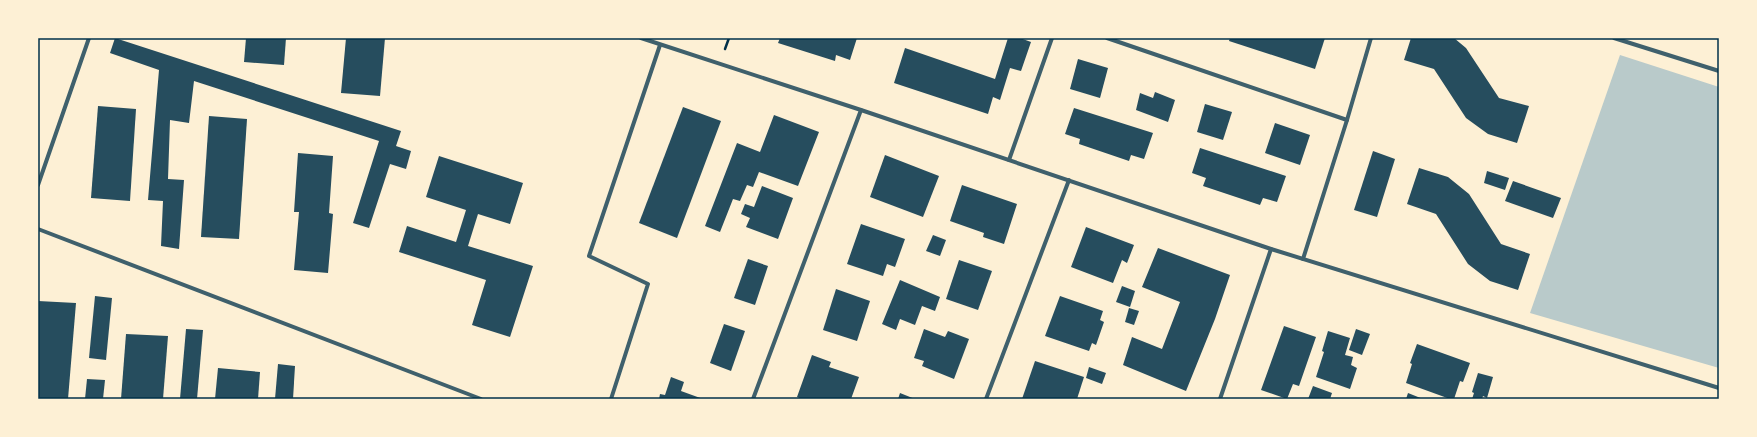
<svg xmlns="http://www.w3.org/2000/svg" width="1757" height="437" viewBox="0 0 1757 437" font-family="'Titillium Web',sans-serif">
  <style>
    .green { fill: #b9caca }
    .building { fill: #264d5e }
    .lines { fill: none; stroke-linecap: round; stroke-linejoin: round }
    .path { stroke: #003049; stroke-width: 2.5 }
    .minor { stroke: #3f606c; stroke-width: 4 }
    .neatline { fill: none; stroke: #003049; stroke-width: 1.5 }
  </style>
  <rect width="100%" height="100%" fill="#fdf0d5"/>
  <polygon class="green" points="1620,55 1719,87 1719,368 1530,313"/>
  <g class="building">
    <polygon points="115,38 401,131 396,146 411,151 406,169 390,164 369,228 353,223 379,141 194,81 189,123 170,120 168,179 184,180 179,249 161,246 163,201 148,200 159,70 110,53"/>
    <polygon points="246,38 286,38 284,65 244,62"/>
    <polygon points="346,38 385,38 380,96 341,93"/>
    <polygon points="780,38 857,38 850,60 836,55 835,61 778,43"/>
    <polygon points="1008,38 1020,38 1031,42 1021,71 1010,68 1000,100 993,97 988,114 894,83 905,48 995,79"/>
    <polygon points="1230,38 1325,38 1315,69 1229,41"/>
    <polygon points="1411,38 1454,38 1466,48 1499,98 1529,106 1517,143 1488,134 1466,118 1434,69 1404,60"/>
    <polygon points="1078,59 1108,68 1100,98 1070,89"/>
    <polygon points="1155,92 1175,100 1168,122 1136,110 1140,93 1153,98"/>
    <polygon points="1205,104 1232,112 1223,140 1197,132"/>
    <polygon points="98,106 136,109 130,201 91,198"/>
    <polygon points="683,107 721,121 677,238 639,223"/>
    <polygon points="1074,108 1153,133 1144,159 1131,155 1129,161 1079,144 1080,139 1065,134"/>
    <polygon points="774,115 819,132 798,186 759,172 753,187 747,185 740,201 733,199 720,232 705,226 737,143 760,152"/>
    <polygon points="209,116 247,119 239,239 201,237"/>
    <polygon points="1275,123 1310,135 1300,165 1265,153"/>
    <polygon points="1200,148 1286,176 1277,202 1263,198 1260,205 1203,186 1206,178 1192,173"/>
    <polygon points="1373,151 1395,159 1377,217 1354,210"/>
    <polygon points="298,153 333,156 329,213 333,214 328,273 294,270 299,212 294,212"/>
    <polygon points="885,155 939,176 923,217 870,197"/>
    <polygon points="439,156 523,183 510,224 478,214 468,246 533,266 510,337 472,325 486,280 399,252 407,226 456,242 466,210 426,197"/>
    <polygon points="1419,168 1448,177 1469,194 1501,244 1530,254 1518,290 1490,281 1468,264 1436,214 1407,204"/>
    <polygon points="1487,171 1509,178 1505,190 1484,183"/>
    <polygon points="1513,181 1561,198 1553,218 1505,201"/>
    <polygon points="962,185 1017,204 1004,244 983,237 984,233 950,221"/>
    <polygon points="762,186 793,198 778,239 746,227 750,218 741,214 745,204 754,207"/>
    <polygon points="861,224 905,239 895,267 887,264 883,276 847,264"/>
    <polygon points="1086,227 1134,245 1127,263 1122,260 1113,283 1071,267"/>
    <polygon points="933,235 946,240 940,256 926,251"/>
    <polygon points="1158,248 1230,275 1215,319 1186,391 1123,365 1132,337 1162,349 1180,302 1142,287"/>
    <polygon points="748,259 768,266 755,305 734,298"/>
    <polygon points="959,260 992,271 978,310 946,299"/>
    <polygon points="900,280 940,297 935,311 922,306 915,325 900,319 896,330 882,324"/>
    <polygon points="1122,286 1135,291 1130,307 1116,302"/>
    <polygon points="836,289 870,301 857,341 823,330"/>
    <polygon points="95,296 112,298 106,360 89,358"/>
    <polygon points="1060,296 1103,311 1100,320 1104,322 1096,345 1092,343 1089,351 1045,336"/>
    <polygon points="38,301 76,303 68,399 38,399"/>
    <polygon points="1129,308 1139,311 1134,325 1125,322"/>
    <polygon points="724,324 745,331 731,371 710,363"/>
    <polygon points="1284,326 1316,337 1299,386 1293,384 1287,399 1261,390"/>
    <polygon points="186,329 203,330 197,399 180,399"/>
    <polygon points="924,329 945,337 948,331 969,339 954,379 922,366 924,361 914,358"/>
    <polygon points="1356,329 1370,334 1362,355 1349,350"/>
    <polygon points="1328,331 1350,338 1345,355 1353,357 1351,365 1357,368 1350,389 1316,377 1324,352 1322,351"/>
    <polygon points="126,334 168,336 163,399 121,399"/>
    <polygon points="1417,344 1470,363 1463,382 1460,381 1454,399 1450,399 1406,383 1412,364 1410,363"/>
    <polygon points="812,355 831,362 829,367 859,377 851,399 802,399 797,397"/>
    <polygon points="1035,361 1084,377 1077,399 1022,399"/>
    <polygon points="278,364 295,366 293,399 275,399"/>
    <polygon points="1089,367 1106,373 1102,384 1086,378"/>
    <polygon points="218,368 260,372 258,399 215,399"/>
    <polygon points="1478,373 1493,377 1487,398 1483,396 1482,399 1472,399 1474,393 1472,392"/>
    <polygon points="671,377 684,382 681,391 703,399 659,399 660,394 665,395"/>
    <polygon points="87,379 105,380 103,399 85,399"/>
    <polygon points="1313,386 1332,393 1330,399 1308,399"/>
    <polygon points="900,393 915,399 898,399"/>
    <polygon points="1408,393 1423,399 1406,399"/>
  </g>
  <g class="lines">
    <polyline class="path" points="725,49 729,38"/>
    <g class="minor">
      <polyline points="641,38 861,110 1271,249 1719,388"/>
      <polyline points="1107,38 1347,120"/>
      <polyline points="1614,38 1719,71"/>
      <polyline points="1009,160 1052,38"/>
      <polyline points="38,185 89,38"/>
      <polyline points="38,229 481,399"/>
      <polyline points="1303,259 1347,120 1371,38"/>
      <polyline points="611,399 648,284 589,256 660,45"/>
      <polyline points="753,399 861,110"/>
      <polyline points="986,399 1069,180"/>
      <polyline points="1220,399 1271,249"/>
    </g>
  </g>
  <rect width="1757" height="437" fill="none" stroke="#fdf0d5" stroke-width="78"/>
  <rect x="39" y="39" width="1679" height="359" class="neatline"/>
</svg>
